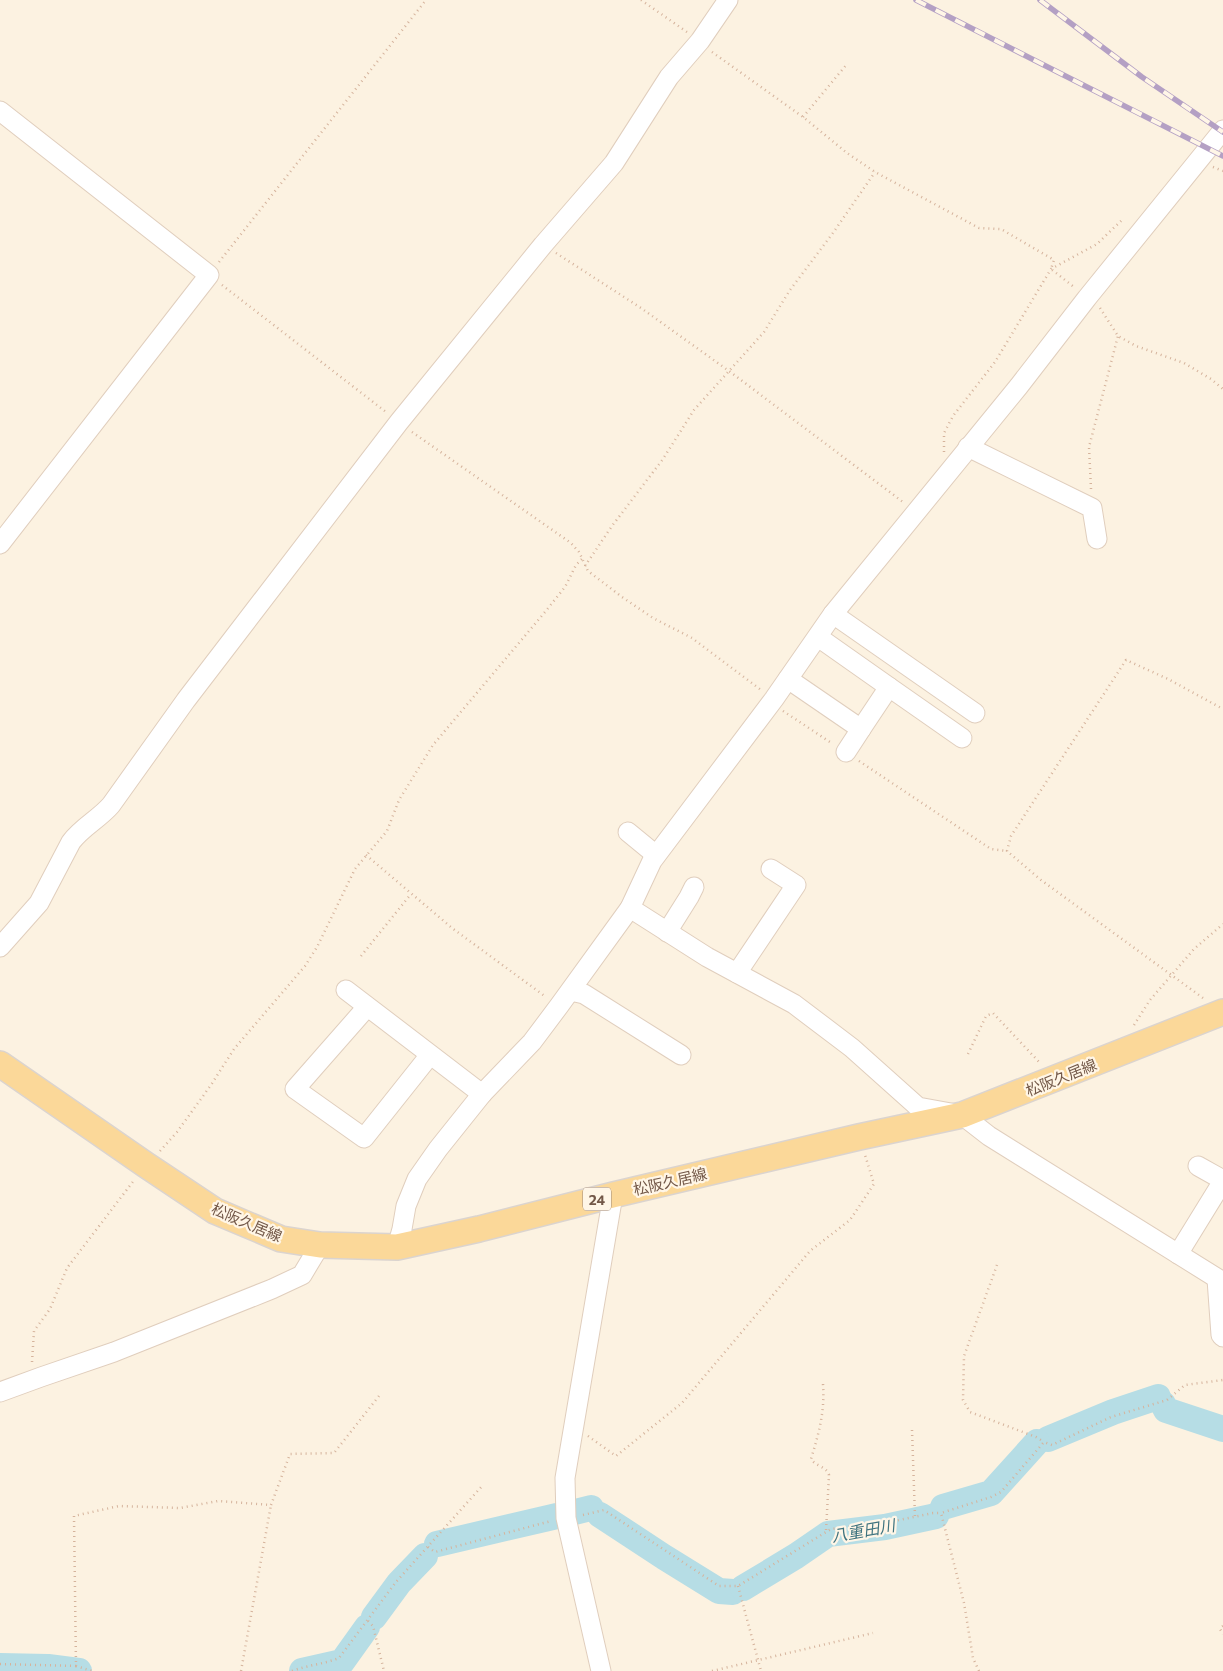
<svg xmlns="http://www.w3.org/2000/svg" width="1223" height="1671" viewBox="0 0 1223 1671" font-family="Commissioner,'Noto Sans JP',sans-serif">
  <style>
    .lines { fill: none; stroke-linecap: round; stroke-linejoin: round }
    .river { stroke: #b6dde5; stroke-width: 26 }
    .minor-casing { stroke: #e0cebd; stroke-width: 21 }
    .major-casing { stroke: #dbd4cf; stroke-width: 28 }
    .path { stroke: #d5b39c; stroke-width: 2.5; stroke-dasharray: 1 4; stroke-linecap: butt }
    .minor { stroke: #fff; stroke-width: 19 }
    .major { stroke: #fbd899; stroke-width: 25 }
    .rail-casing { stroke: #b4a0c4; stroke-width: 5.5 }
    .rail { stroke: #fff6e7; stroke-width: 4; stroke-dasharray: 11; stroke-linecap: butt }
    .labels { text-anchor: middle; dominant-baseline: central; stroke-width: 4.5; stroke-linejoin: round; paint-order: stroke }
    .shield { fill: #fff6e7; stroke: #9d8778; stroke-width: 1 }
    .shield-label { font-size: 14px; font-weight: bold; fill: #735848 }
    .street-label { font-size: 15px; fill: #735848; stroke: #fff6e7 }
    .water-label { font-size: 16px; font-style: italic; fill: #3f737f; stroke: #fff6e7 }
  </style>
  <rect width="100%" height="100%" fill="#fcf2e1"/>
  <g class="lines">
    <g class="river">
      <polyline points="1163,1404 1166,1410 1223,1429"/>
      <polyline points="1048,1439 1113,1412 1158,1397"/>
      <polyline points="943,1507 991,1493 1037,1442"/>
      <polyline points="575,1512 591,1508"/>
      <polyline points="600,1515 664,1557 719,1591 733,1592"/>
      <polyline points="437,1544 557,1516"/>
      <polyline points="743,1588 796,1556 828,1534 885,1527 936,1516"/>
      <polyline points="374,1617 399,1583 425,1556"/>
      <polyline points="0,1666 48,1667 79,1671"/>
      <polyline points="302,1671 342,1662 367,1627"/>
    </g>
    <g class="minor-casing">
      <g id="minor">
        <polyline points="0,111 209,275 0,544"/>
        <polyline points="968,447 1092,508 1097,539"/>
        <polyline points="833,614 975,713"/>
        <polyline points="818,637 889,687 861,729"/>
        <polyline points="788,679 861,729 846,752"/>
        <polyline points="889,687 962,738"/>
        <polyline points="628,832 656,855"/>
        <polyline points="630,908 707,957 794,1004 852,1048 918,1107 962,1115 989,1136 1223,1282"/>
        <polyline points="667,932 689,897 694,887"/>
        <path d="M0,947L39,903L71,842C82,827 99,819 111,805L186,700L399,422L543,245L614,163L669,77L700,41L728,0"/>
        <polyline points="737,973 796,885 771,869"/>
        <polyline points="346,990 482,1094"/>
        <polyline points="571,991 584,994 681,1055"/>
        <polyline points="367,1007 295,1089 364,1138 430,1055"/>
        <polyline points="1198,1166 1223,1180"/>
        <polyline points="397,1247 402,1229 406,1206 417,1179 438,1149 482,1094 532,1042 559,1006 630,908 652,861 774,699 833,614 1019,386 1087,298 1223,130"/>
        <polyline points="1178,1254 1223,1181"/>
        <polyline points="1217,1279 1221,1335 1223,1337"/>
        <polyline points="0,1392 41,1377 114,1352 272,1289 302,1275 320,1245"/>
        <polyline points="601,1671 566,1518 565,1478 613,1195"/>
      </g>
    </g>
    <g class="major-casing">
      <polyline id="major" points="0,1064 146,1165 215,1211 281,1239 320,1245 397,1247 479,1229 613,1195 859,1137 962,1115 1223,1012"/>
    </g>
    <g class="path">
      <polyline points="641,0 687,32"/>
      <polyline points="712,52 803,117 847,153 875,172 979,228 1001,229 1054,260 1051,269 1074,287"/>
      <polyline points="803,117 847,64"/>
      <polyline points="1213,167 1223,171"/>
      <polyline points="556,253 641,308 729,371 903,502"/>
      <polyline points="219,262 426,0"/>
      <polyline points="222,285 386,412"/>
      <polyline points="1100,308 1118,336 1136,346 1184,363 1211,379 1223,389"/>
      <polyline points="412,432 571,543 579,552 588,571 622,597 653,618 692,638 761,690"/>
      <polyline points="944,452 944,433 953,416 995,362 1051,269 1097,244 1123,219"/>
      <polyline points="1091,489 1089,447 1118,336"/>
      <polyline points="585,566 612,526 663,459 694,410 764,332 790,290 833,233 875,172"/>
      <polyline points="783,711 833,744"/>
      <polyline points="859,761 991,849 1007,851"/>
      <polyline points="366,855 452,928 546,997"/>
      <polyline points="361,956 411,894"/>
      <polyline points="1203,998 1041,880 1007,851 1011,836 1126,660 1168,679 1223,709"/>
      <polyline points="1134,1025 1150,1000 1194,949 1223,924"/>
      <polyline points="968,1054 986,1016 993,1013 1041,1064"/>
      <polyline points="160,1151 177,1132 211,1085 234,1049 305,966 317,947 355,869 387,831 399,800 433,745 545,612 565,587 576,565 582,559"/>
      <polyline points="997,1265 964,1356 963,1400 970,1412 1036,1437 1044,1442"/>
      <polyline points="32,1362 34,1331 50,1309 67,1268 135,1179"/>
      <path d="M823,1384C825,1411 819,1433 811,1459C815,1466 826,1466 829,1475L826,1531"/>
      <polyline points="912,1430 915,1517"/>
      <polyline points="588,1436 616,1456 682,1403 810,1251 850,1220 874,1184 865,1155"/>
      <polyline points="583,1515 604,1510 719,1586 738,1586 831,1529 885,1523 933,1513 941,1513"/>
      <polyline points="428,1547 435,1552 551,1521"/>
      <polyline points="738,1586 761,1671"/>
      <polyline points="368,1621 373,1626 384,1671"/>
      <polyline points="1223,1626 1220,1629 1223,1634"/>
      <polyline points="0,1664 76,1666 74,1516 119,1506 180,1508 218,1501 271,1505 290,1454 334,1453 379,1396"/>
      <polyline points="76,1666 92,1671"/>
      <polyline points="241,1671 271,1505"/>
      <path d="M292,1671C308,1665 324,1664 339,1658L396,1582L483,1485"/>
      <polyline points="712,1671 873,1633"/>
      <polyline points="979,1671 973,1658 964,1603 941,1513 991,1497 1001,1492 1044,1442 1052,1445 1111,1417 1167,1400 1185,1385 1223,1380"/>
    </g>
    <use href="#minor" class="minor"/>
    <use href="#major" class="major"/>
    <g class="rail-casing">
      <g id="rail">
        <polyline points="916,0 1223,156"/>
        <polyline points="1040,0 1142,77 1223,132"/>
      </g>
    </g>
    <use href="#rail" class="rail"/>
  </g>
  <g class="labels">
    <rect class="shield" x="583" y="1187.5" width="28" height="23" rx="4"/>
    <g class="shield-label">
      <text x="597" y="1199">24</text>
    </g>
    <g class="street-label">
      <text transform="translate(1061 1077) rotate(-22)">松阪久居線</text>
      <text transform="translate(670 1181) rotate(-13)">松阪久居線</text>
      <text transform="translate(247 1222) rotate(23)">松阪久居線</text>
    </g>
    <g class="water-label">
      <text transform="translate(863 1530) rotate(-10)">八重田川</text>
    </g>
  </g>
</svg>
